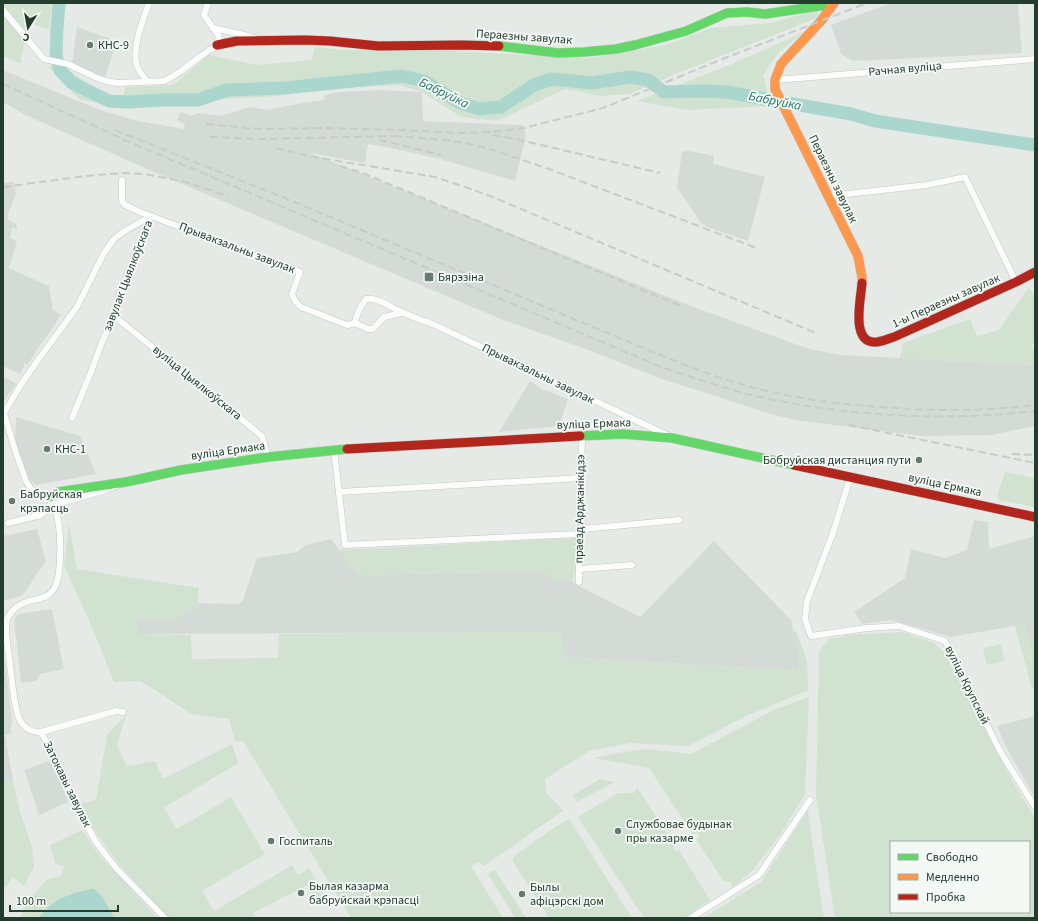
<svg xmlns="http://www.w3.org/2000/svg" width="1038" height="921" viewBox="0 0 1038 921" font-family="'Source Sans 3',sans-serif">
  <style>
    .built { fill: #d4dbd6 }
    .green { fill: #d1e2d0; fill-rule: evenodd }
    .water { fill: #aad6ce }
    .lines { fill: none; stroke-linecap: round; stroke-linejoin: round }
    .river { stroke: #aad6ce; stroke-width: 13 }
    .street-casing { stroke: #c3c7c4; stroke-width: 7 }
    .fast-casing { stroke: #c2c8c4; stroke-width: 10 }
    .slow-casing { stroke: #c2c8c4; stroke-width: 10 }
    .jam-casing { stroke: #c2c8c4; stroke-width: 10 }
    .street { stroke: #fbfcfb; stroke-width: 6 }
    .fast { stroke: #63d668; stroke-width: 9 }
    .slow { stroke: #ff974d; stroke-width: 9 }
    .jam { stroke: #b3261e; stroke-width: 9 }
    .rail { stroke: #c7cbc9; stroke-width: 2; stroke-dasharray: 8 4; stroke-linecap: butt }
    .poi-dot { fill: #68796f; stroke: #f4f9f5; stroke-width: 1.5 }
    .labels { text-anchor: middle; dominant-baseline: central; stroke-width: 3.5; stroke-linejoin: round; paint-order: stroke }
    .street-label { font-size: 12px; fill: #243c2e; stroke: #f4f9f5 }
    .poi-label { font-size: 12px; fill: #243c2e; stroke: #f4f9f5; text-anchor: start }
    .water-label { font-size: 13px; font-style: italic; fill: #237468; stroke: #f4f9f5 }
  </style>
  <rect width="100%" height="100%" fill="#e6eae7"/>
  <g class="built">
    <polygon points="891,3 1018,3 1022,53 853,61 841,54 831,25"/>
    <polygon points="77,27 117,41 105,77 72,63"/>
    <polygon points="3,70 100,110 138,121 184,129 185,124 177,120 181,112 191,116 198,113 221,116 250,107 266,110 303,103 324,100 325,95 338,92 380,90 422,92 423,121 523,125 526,136 515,181 440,159 395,149 368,144 365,163 310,153 691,306 809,349 841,355 1035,365 1035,426 992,435 922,436 802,421 777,416 662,379 583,348 503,320 154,172 25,115 3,102"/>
    <polygon points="685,150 714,156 713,164 765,177 748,241 707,227 701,223 677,187 682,152 684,152"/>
    <polygon points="14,182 16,194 8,213 8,220 16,224 17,227 17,229 12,228 10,238 17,241 9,268 49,286 53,310 61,315 27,365 25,363 20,374 3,366 3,183"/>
    <polygon points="5,377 16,384 4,401 3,400 3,381"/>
    <polygon points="530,381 542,389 568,399 559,426 499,432"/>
    <polygon points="16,417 80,436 96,474 37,485 29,480 15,442"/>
    <polygon points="974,520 988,522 989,549 1035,536 1035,687 1032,688 1015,626 950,637 892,620 862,624 854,612 905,578 911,549 945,558 967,550"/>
    <polygon points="37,529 46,561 22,596 3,601 3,536"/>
    <polygon points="331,539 358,575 544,571 554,579 565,578 572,581 577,585 640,617 714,541 792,621 793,632 796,631 800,671 565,657 560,632 137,634 138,620 176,620 198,603 238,604 243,600 257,558 297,552 306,545"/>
    <polygon points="52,609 64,669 40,674 36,681 21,683 14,620 18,614"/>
    <polygon points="3,654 4,659 5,663 12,720 10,734 5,735 13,781 3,782"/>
    <polygon points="1035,716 1035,798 1006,747 997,726"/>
    <polygon points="52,760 68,802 39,815 24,770"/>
  </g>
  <g class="green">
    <polygon points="3,3 52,3 49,30 29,23 20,64 3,56"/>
    <polygon points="819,10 817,18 678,73 630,94 601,96 565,89 497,121 461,117 422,92 399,85 318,89 277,96 110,106 79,99 47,66 68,70 104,94 123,97 126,87 173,85 209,55 256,65 312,60 315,47 344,50 429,50 589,58 666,45 711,28 770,23"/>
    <polygon points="804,32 779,52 763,75 771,106 687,110 637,101 732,64"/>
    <polygon points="1029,287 1035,297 1035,342 1032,344 1035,353 1035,365 900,358 903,343 970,319 977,336 999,330"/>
    <polygon points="1005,472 1035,478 1035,507 999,500 997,495"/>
    <polygon points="69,523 77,569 199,588 198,603 177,620 138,620 137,634 191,635 192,659 278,658 279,634 560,632 565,657 800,671 796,631 807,661 808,690 744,717 688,746 630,743 589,751 545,779 546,792 563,811 484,866 479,862 471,866 503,918 351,918 243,741 235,742 229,719 191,714 163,695 140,681 114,682 89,620 64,566"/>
    <polygon points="576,538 574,577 572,581 565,578 554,579 543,571 358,575 339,550"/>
    <polygon points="1025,623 1032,651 1035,659 1035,687 1032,688 1015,626"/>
    <path d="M903,632L934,643L945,653L1013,782L1035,818V918H835L816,795L819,651L830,638H840L845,635ZM891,842H1029V912H891Z"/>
    <polygon points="1001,644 1005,661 987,665 983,648"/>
    <polygon points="809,697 805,794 780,835 753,870 733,887 729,881 724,882 696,839 700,836 697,832 693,835 649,768 594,758 618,753 648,749 691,754 776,709"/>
    <polygon points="127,714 124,722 117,745 127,766 155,761 163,779 232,744 238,763 164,808 177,829 231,797 265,854 202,891 214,911 292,865 298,875 309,868 325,897 316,901 307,885 253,913 256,918 168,918 119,864 97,834 80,804 96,800 107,735"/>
    <polygon points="600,779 615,782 576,802 573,795"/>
    <polygon points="13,781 20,812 32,846 34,867 24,886 13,877 8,884 3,888 4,822 3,782"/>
    <polygon points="637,787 675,846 673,848 676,852 679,850 710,900 684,918 644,918 578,817 618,793 634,793"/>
    <polygon points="808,810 815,860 824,918 703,918 761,882"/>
    <polygon points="569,819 632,918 549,918 512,860 517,854 555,827"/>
    <path d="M82,830L99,855L158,918H114L112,915L68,895C57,901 47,908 39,918H20L28,901L46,880L60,876L64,867L55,863L50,845Z"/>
    <polygon points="495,870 526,918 515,918 488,874"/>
  </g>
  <path class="water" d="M94,889L102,896L114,918H39C52,899 72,892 94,889Z"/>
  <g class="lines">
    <polyline class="river" points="59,3 57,29 56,56 60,70 72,83 109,101 128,102 161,100 198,100 227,90 285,88 401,76 424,81 460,103 480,109 501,107 534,85 552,79 592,83 630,77 648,80 664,92 704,91 726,92 851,114 875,121 1035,145"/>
    <g class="street-casing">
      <g id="street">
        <polyline points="3,10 44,59 68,64 95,77 106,81 117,83 164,81 170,78 181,71 198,58 217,45 219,36 213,28 204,15 208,3"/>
        <polyline points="213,28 245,35 255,38"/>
        <polyline points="775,80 1035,59"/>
        <path d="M147,81C144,77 140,73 138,68C130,53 143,19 149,3"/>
        <polyline points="122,180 122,201 125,205 140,212 300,272 292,294 295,301 301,307 347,325 355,323"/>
        <polyline points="829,196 927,185 965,177 1016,282"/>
        <path d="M402,313L384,317L373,329H368L355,323C356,314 361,306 366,299C378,297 391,308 402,312C412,317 424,321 435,325L667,435"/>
        <polyline points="114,316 262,436 268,457"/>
        <polyline points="72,418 91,372 102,342 114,316 119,296 151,216"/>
        <polyline points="334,450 345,545 579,534"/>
        <polyline points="850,478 833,533 807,601 805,619 811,636 867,628 899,626 945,641 1000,751 1035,807"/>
        <polyline points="116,486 106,490 57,504 52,503 50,500 50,497 33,492 26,481 15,450 4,413 20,386 38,360 77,307 104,253 114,239 123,232 151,216"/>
        <polyline points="339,492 581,478"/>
        <path d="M8,523L41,515L52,503C54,508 57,514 58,520C61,536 62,573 55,587C49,600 35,598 24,603C18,605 11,611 8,617C6,620 6,624 6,628C6,641 9,653 10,665C12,678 14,712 21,722C26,729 33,733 41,732L60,767L74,803L96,842L105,854L117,869L165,918"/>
        <polyline points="582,529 679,520"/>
        <polyline points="579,569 632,565"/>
        <polyline points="579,582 579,534 582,529 581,478 582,435"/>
        <polyline points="41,732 116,711 123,712"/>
        <polyline points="691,918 759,875 810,800"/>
      </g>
    </g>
    <g class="fast-casing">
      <g id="fast">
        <polyline points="499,46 558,53 584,52 616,49 635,45 686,31 727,13 747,12 765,14 833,4"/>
        <polyline points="580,436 623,434 672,438 794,465"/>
        <polyline points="50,497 58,492 126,482 181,470 268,457 347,449"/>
      </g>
    </g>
    <g class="slow-casing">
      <polyline id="slow" points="834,3 821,21 781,64 775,80 775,89 858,256 862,277 862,283"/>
    </g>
    <g class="jam-casing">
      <g id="jam">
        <polyline points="217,45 237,41 305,40 330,41 378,46 461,45 499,46"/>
        <path d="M862,283C861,298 851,340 873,342C880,343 887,339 894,337L1016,282L1035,272"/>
        <polyline points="347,449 580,436"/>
        <polyline points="794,465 1035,517"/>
      </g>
    </g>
    <use href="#street" class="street"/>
    <use href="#fast" class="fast"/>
    <use href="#slow" class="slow"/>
    <use href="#jam" class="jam"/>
    <g class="rail">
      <path d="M3,84L127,141L661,367C691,377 721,387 751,395C844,416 941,422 1035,411"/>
      <polyline points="206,124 259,129 323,128 401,130 461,133 492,132 524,128 603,108 725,58 867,3"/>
      <path d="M115,130L292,201L653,352C685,365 717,378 751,387C789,397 828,403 868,406C924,411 979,412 1035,405"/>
      <polyline points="493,135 516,139 660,173"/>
      <polyline points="394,136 445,140 470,144 490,149 549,169 759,249"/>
      <polyline points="210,137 262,139 399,136"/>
      <polyline points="379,140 385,141 441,155"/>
      <polyline points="276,148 308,156 435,177 468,188 490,196 816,333"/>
      <polyline points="340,166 363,173 681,306"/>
      <polyline points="3,187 86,176 123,173 144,174 182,181 228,196"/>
      <polyline points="849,425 1035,463"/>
      <polyline points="1012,454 1035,455"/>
    </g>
  </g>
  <g class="poi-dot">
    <circle cx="90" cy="45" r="4"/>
    <rect x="424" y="272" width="10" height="10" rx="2"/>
    <circle cx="47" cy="449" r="4"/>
    <circle cx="919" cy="460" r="4"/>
    <circle cx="12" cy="501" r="4"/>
    <circle cx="618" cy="831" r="4"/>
    <circle cx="271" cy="841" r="4"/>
    <circle cx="301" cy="893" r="4"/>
    <circle cx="522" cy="894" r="4"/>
  </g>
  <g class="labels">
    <g class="street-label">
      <text transform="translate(524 37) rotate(4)">Пераезны завулак</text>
      <text transform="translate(905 69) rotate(-5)">Рачная вуліца</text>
      <text transform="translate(833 179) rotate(64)">Пераезны завулак</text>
      <text transform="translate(237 248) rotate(21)">Прывакзальны завулак</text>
      <text transform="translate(128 276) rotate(-69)">завулак Цыялкоўскага</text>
      <text transform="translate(946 301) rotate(-24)">1-ы Пераезны завулак</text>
      <text transform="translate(538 374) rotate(26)">Прывакзальны завулак</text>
      <text transform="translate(197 383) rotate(39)">вуліца Цыялкоўскага</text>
      <text transform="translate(594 424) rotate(-2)">вуліца Ермака</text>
      <text transform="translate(228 451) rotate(-8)">вуліца Ермака</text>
      <text transform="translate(945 485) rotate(12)">вуліца Ермака</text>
      <text transform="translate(580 509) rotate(-89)">праезд Арджанікідзэ</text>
      <text transform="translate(967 685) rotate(64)">вуліца Крупскай</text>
      <text transform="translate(67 784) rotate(64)">Затокавы завулак</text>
    </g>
    <g class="poi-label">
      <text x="98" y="45">КНС-9</text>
      <text x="438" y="277">Бярэзіна</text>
      <text x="55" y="449">КНС-1</text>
      <text x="911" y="460" text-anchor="end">Бобруйская дистанция пути</text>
      <text x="20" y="494">Бабруйская<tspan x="20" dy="14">крэпасць</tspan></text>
      <text x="626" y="824">Службовае будынак<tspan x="626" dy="14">пры казарме</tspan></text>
      <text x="279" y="841">Госпиталь</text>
      <text x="309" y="886">Былая казарма<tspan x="309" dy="14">бабруйскай крэпасці</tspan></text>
      <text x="530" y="887">Былы<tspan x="530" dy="14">афіцэрскі дом</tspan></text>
    </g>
    <g class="water-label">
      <text transform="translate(444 93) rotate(26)">Бабруйка</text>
      <text transform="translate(775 101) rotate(11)">Бабруйка</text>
    </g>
  </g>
  <rect width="1038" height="921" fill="none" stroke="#243c2e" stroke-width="8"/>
  <rect x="890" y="841" width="140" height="72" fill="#f4f9f5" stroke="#a1ada5"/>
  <rect x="898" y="854" width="20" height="6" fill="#63d668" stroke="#a1ada5"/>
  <text x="926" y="861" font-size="12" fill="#243c2e">Свободно</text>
  <rect x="898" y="874" width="20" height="6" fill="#ff974d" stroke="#a1ada5"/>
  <text x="926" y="881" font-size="12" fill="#243c2e">Медленно</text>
  <rect x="898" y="894" width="20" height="6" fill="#b3261e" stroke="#a1ada5"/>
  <text x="926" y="901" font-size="12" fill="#243c2e">Пробка</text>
  <g transform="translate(28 28) rotate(191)" stroke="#f4f9f5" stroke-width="3" paint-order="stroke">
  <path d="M0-3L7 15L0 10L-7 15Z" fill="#243c2e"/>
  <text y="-6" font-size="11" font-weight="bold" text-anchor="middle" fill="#243c2e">С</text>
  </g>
  <path d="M10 905v6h108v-6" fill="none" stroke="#243c2e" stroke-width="2"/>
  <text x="16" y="905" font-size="12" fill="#243c2e" stroke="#f4f9f5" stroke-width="3" paint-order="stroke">100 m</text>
</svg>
